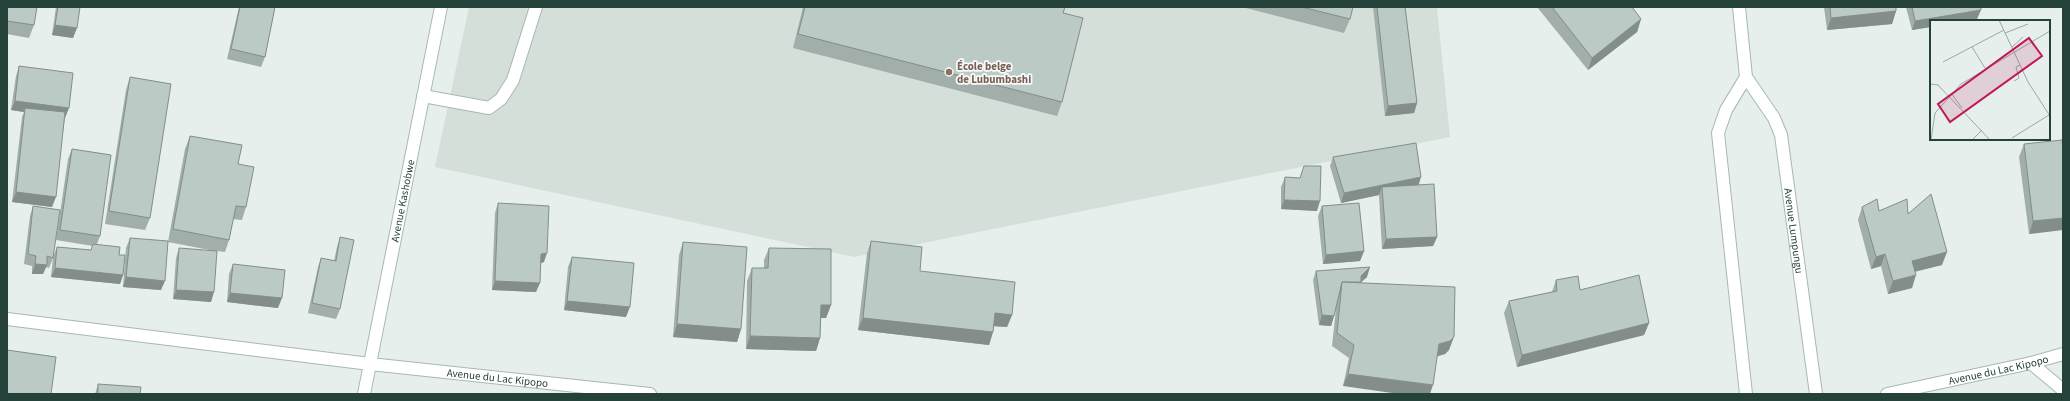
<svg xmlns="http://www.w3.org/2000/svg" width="2070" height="401" viewBox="0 0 2070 401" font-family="'Source Sans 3',sans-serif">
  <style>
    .built { fill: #d4dfda }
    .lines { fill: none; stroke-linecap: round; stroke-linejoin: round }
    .service-casing { stroke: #a8b8b2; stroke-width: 14 }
    .minor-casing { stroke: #a8b8b2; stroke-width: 14 }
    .tertiary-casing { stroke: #a8b8b2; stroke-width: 14 }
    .service { stroke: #fff; stroke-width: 12 }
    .minor { stroke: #fff; stroke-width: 12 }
    .tertiary { stroke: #fff; stroke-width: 12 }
    .wall { fill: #a1aea9 }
    .shaded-wall { fill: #838d89 }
    .building { fill: #bbcac4; stroke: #838d89 }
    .education-dot { fill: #8d6e63; stroke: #f7fbf9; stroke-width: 1.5 }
    .labels { text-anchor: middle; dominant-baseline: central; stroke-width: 3.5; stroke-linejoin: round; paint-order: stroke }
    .education-label { font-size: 11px; font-weight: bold; fill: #785e54; stroke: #f7fbf9; text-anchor: start }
    .street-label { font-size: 11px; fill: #24423a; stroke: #f7fbf9 }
    .inset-road { fill: none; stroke: #98aaa4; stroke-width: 1 }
    .view { fill: #c2185b; fill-opacity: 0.15; stroke: #c2185b; stroke-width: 2 }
    .inset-edge { fill: none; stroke: #24423a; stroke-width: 2 }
  </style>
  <rect width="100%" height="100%" fill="#e6efeb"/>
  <polygon class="built" points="469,7 1437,7 1450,137 854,257 435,167"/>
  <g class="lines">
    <g class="service-casing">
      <polyline id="service" points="423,96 489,108 501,99 513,80 536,7"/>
    </g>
    <g class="minor-casing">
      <g id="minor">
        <path id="s1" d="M1739,7L1746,77L1774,118L1781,135L1816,394"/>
        <polyline points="1746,77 1726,110 1718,133 1746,394"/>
        <polyline points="2031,363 2063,390"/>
        <path id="s2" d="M364,394L441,7"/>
      </g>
    </g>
    <g class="tertiary-casing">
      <g id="tertiary">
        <path id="s3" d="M7,319L370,364L650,394"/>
        <path id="s4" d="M1887,394L2031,363L2063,354"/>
      </g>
    </g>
    <use href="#service" class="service"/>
    <use href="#minor" class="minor"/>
    <use href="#tertiary" class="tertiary"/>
  </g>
  <g class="wall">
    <polygon points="7,7 34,25 29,38 7,34"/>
    <polygon points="56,7 80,7 73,38 52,35"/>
    <polygon points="239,7 275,7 265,57 261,67 227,59"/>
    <polygon points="803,7 1065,7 1063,13 1062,102 1057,116 793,48"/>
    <polygon points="1242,7 1353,7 1350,19 1344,33"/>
    <polygon points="1373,7 1405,7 1417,103 1414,113 1385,116"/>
    <polygon points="1537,7 1632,7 1641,19 1637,32 1588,70"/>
    <polygon points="1824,7 1896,7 1896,11 1892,24 1827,30"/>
    <polygon points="1906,7 1981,7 1977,19 1912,30"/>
    <polygon points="19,66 65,118 52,207 12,202 22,117 24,112 11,110 16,76"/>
    <polygon points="130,77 150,218 145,230 105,224 126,90"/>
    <polygon points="190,136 238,164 246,207 242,220 233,219 229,240 225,252 217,251 211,302 173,299 176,258 179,248 215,251 168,242 185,149"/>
    <polygon points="2024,144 2063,148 2029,234 2019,157"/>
    <polygon points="72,149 100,236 97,244 119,255 123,275 120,284 51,277 53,257 57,247 91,250 93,246 56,240 68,159"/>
    <polygon points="1333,157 1419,185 1437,237 1433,246 1382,249 1379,196 1379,195 1341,203 1330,166"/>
    <polygon points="1304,166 1317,211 1281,209 1281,187 1285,177 1300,178"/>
    <polygon points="498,203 544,262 541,263 536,292 492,290 495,213"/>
    <polygon points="33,206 53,258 49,268 46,267 43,274 32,274 32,266 24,264 30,216"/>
    <polygon points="1322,206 1364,251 1360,261 1323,264 1318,216"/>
    <polygon points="1862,207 1879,211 1908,214 1942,265 1915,272 1912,288 1888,294 1881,266 1871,269 1858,220"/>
    <polygon points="340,237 340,309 336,319 308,313 318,267 321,258 334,261 337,247"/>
    <polygon points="130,238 161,290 123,287 126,248"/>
    <polygon points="871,241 920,271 1012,315 1007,327 994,326 993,332 989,345 858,330 867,253"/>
    <polygon points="683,242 741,329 737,342 673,337 679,255"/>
    <polygon points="769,248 831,305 826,318 821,318 820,338 816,351 746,349 747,281 752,268 764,268 764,260"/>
    <polygon points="572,257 626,317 564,310 568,267"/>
    <polygon points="233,264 278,308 227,302 229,274"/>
    <polygon points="1316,271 1367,277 1361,282 1449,350 1445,354 1343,386 1349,358 1332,346 1336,309 1334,316 1331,326 1319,325 1313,280"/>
    <polygon points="1556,280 1580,290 1649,323 1644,335 1517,367 1504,313 1509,301 1552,292"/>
    <polygon points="98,384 140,394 95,394"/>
  </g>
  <g class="shaded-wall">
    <polygon points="1981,10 1977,19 1968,21 1931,21 1931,27 1912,30 1915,21"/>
    <polygon points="1896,11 1892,24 1827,30 1831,18"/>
    <polygon points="1641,19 1637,32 1588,70 1592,58"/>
    <polygon points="55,25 77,28 73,38 52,35"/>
    <polygon points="15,101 69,108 65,118 25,112 25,108 24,112 11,110"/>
    <polygon points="1417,103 1414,113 1385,116 1388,106"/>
    <polygon points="1421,177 1418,187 1382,187 1379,195 1341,203 1344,193"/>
    <polygon points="16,192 56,197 52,207 12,202"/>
    <polygon points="1284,200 1320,201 1317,211 1281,209"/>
    <polygon points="2063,218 2063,230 2029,234 2033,221"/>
    <polygon points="1437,237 1433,246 1382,249 1386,239"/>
    <polygon points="1364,251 1360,261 1323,264 1326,255"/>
    <polygon points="1947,252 1942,265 1908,273 1912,261"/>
    <polygon points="547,253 544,262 537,264 541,254"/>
    <polygon points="1885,254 1881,266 1871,269 1876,257"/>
    <polygon points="35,264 47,265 43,274 32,274"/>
    <polygon points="1370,267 1367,277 1358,285 1361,276"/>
    <polygon points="55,268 123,275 120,284 51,277"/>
    <polygon points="1916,275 1912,288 1888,294 1893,281"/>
    <polygon points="126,277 165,281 161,290 123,287"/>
    <polygon points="495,281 540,283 536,292 492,290"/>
    <polygon points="176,290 214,292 211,302 173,299"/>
    <polygon points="230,293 282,298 278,308 227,302"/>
    <polygon points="567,301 630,307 626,317 564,310"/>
    <polygon points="821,305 831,305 826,318 817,318"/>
    <polygon points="995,313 1012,315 1007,327 991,326"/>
    <polygon points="1322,315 1334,316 1331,326 1319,325"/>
    <polygon points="863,318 993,332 989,345 858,330"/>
    <polygon points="1649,323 1644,335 1517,367 1522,355"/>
    <polygon points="677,324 741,329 737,342 673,337"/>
    <polygon points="750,336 820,338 816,351 746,349"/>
    <polygon points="1454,337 1449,350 1445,354 1434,357 1439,344"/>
    <polygon points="1348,374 1433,385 1430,394 1399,394 1343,386"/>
  </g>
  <g class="building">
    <polygon points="7,7 37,7 34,25 7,21"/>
    <polygon points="58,7 80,7 77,28 55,25"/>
    <polygon points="240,7 275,7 265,57 231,49"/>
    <polygon points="805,7 1065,7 1063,13 1083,18 1062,102 798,34"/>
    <polygon points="1302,7 1353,7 1350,19"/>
    <polygon points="1377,7 1405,7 1417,103 1388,106"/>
    <polygon points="1552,7 1632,7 1641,19 1592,58"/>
    <polygon points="1830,7 1896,7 1896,11 1831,18"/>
    <polygon points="1912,7 1981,7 1981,10 1915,21"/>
    <polygon points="19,66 73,73 69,108 15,101"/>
    <polygon points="130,77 171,84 150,218 109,211"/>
    <polygon points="25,108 65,112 56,197 16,192"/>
    <polygon points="190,136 242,145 238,164 254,167 246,207 236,206 229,240 173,229"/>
    <polygon points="2062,140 2063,148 2063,218 2033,221 2024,144"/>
    <polygon points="1416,143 1421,177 1344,193 1333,157"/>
    <polygon points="72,149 111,155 100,236 60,230"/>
    <polygon points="1304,166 1321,166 1320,201 1284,200 1285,177 1300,178"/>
    <polygon points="1434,184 1437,237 1386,239 1382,187"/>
    <polygon points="1931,194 1947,252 1912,261 1916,275 1893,281 1885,254 1876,257 1862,207 1877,199 1879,211 1907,199 1908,214"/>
    <polygon points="498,203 549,206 547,253 541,254 540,283 495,281"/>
    <polygon points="1359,203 1364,251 1326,255 1322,206"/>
    <polygon points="33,206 60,210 53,258 47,256 47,265 35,264 36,256 28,254"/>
    <polygon points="340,237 354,240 340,309 312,303 321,258 336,261"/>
    <polygon points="130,238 168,241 165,281 126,277"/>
    <polygon points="871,241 922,247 920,271 1015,282 1012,315 995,313 993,332 863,318"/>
    <polygon points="683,242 747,247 741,329 677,324"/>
    <polygon points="93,244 120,247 119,255 125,255 123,275 55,268 57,247 91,250"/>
    <polygon points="179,248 217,251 214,292 176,290"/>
    <polygon points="769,248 831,249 831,305 821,305 820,338 750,336 752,268 768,268"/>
    <polygon points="572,257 634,263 630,307 567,301"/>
    <polygon points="233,264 285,270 282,298 230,293"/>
    <polygon points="1370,267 1361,276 1361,282 1342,282 1334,316 1322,315 1316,271"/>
    <polygon points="1639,275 1649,323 1522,355 1509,301 1557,291 1556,280 1578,276 1580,290"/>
    <polygon points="1342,282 1455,287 1454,337 1450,341 1439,344 1433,385 1348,374 1354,345 1337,333"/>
    <polygon points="7,350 56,357 51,394 7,394"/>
    <polygon points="98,384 141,387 140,394 98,394"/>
  </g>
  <circle class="education-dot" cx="949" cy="72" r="4"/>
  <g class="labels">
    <g class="education-label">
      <text x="957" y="66">École belge<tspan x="957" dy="13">de Lubumbashi</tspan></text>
    </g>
    <g class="street-label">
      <text stroke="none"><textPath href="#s2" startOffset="197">Avenue Kashobwe</textPath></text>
      <text stroke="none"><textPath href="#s1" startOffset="235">Avenue Lumpungu</textPath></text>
      <text stroke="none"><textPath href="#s4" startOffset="114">Avenue du Lac Kipopo</textPath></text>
      <text stroke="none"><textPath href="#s3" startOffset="494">Avenue du Lac Kipopo</textPath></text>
    </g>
  </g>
  <g transform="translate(1930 20)">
    <rect width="120" height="120" fill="#e6efeb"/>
    <path class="inset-road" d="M69,0L98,62L120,96M75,13L98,4M42,27L55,48M82,27L93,17M13,42L74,10M84,61L89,58L86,47L90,45M0,64L8,65L60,120M21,73L32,88M82,118L119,95M1,120L5,93L31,64L120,11M42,120L52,110"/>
    <path class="view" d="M99,18L112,36L20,102L8,84Z"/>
    <rect width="120" height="120" class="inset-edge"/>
  </g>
  <rect width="2070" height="401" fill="none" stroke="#24423a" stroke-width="16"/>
</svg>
